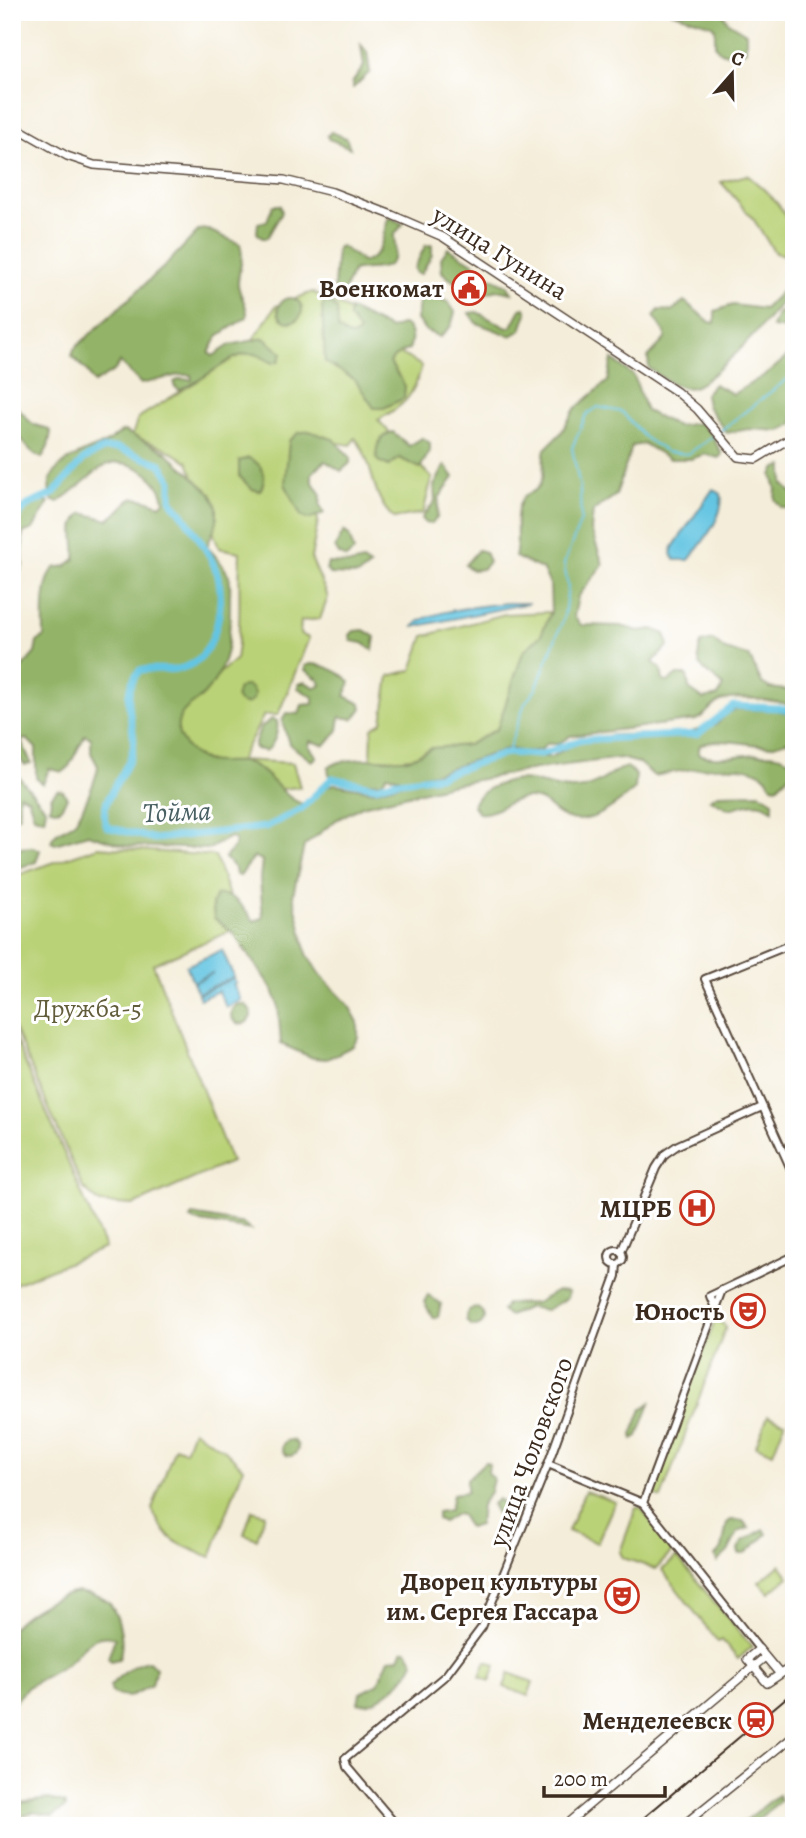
<svg xmlns="http://www.w3.org/2000/svg" width="806" height="1838" viewBox="0 0 806 1838" font-family="Alegreya,serif">
  <style>
    .green { fill: #bad277; stroke: #7a7e4a; stroke-width: 2 }
    .forest { fill: #93b468; stroke: #676f43; stroke-width: 2 }
    .water { fill: #64c5e2; stroke: #507880; stroke-width: 2 }
    .lines { fill: none; stroke-linecap: round; stroke-linejoin: round }
    .stream { stroke: #64c5e2; stroke-width: 2 }
    .river { stroke: #64c5e2; stroke-width: 7 }
    .minor-casing { stroke: #57473a; stroke-width: 10 }
    .major-casing { stroke: #57473a; stroke-width: 10 }
    .minor { stroke: #fff; stroke-width: 6 }
    .major { stroke: #fff; stroke-width: 7 }
    .rail { stroke: #3b2a1e; stroke-width: 2 }
    .labels { text-anchor: middle; dominant-baseline: central; stroke-width: 6; stroke-linejoin: round; paint-order: stroke }
    .street-label { font-size: 26px; fill: #3b2a1e; stroke: #fff }
    .poi-label { font-size: 26px; font-weight: bold; fill: #3b2a1e; stroke: #fff; text-anchor: end }
    .park-label { font-size: 26px; fill: #615c39; stroke: #fff }
    .water-label { font-size: 28px; font-style: italic; fill: #496063; stroke: #fff }
  </style>
  <rect width="100%" height="100%" fill="#fff"/>
  <filter id="ink" filterUnits="userSpaceOnUse"><feTurbulence type="fractalNoise" baseFrequency=".0143" numOctaves="2"/><feDisplacementMap in="SourceGraphic" scale="14" xChannelSelector="R" yChannelSelector="G"/><feConvolveMatrix kernelMatrix="1 2 1 2 8 2 1 2 1" color-interpolation-filters="sRGB"/></filter>
  <filter id="wash" filterUnits="userSpaceOnUse"><feTurbulence type="fractalNoise" baseFrequency=".00686" numOctaves="4" result="noise"/><feDisplacementMap in="SourceGraphic" scale="28" xChannelSelector="R" yChannelSelector="G"/><feGaussianBlur stdDeviation="1.57" result="paint"/><feColorMatrix in="noise" values="0 0 0 0 0 0 0 0 0 0 0 0 0 0 0 0 0 1.4 0 .05"/><feComposite in="paint" operator="in"/></filter>
  <g filter="url(#wash)">
    <rect width="100%" height="100%" fill="#f4edd9"/>
    <g class="green">
      <path d="M747,175C777,199 794,216 794,256L775,253L754,220L721,182Z"/>
      <path d="M312,292L353,312L394,350L422,366C413,397 405,405 378,420L432,478L423,513L394,518C370,498 375,462 355,438L351,445L319,440L296,464L292,500L317,511L318,521L311,558L328,597L320,619L301,621L300,634L309,638L278,715H264L240,760L293,763L300,787L186,798L158,725L236,659C242,623 238,590 240,552L219,548L188,462L163,447L132,436L138,418L245,351L276,306Z"/>
      <polygon points="551,612 501,735 432,756 371,762 372,728 382,722 389,676 412,670 424,636 505,614"/>
      <polygon points="98,847 215,856 240,927 153,964 231,1162 134,1205 100,1203 83,1188 12,1023 12,877"/>
      <polygon points="12,1032 105,1248 12,1285"/>
      <polygon points="716,1318 726,1327 661,1498 650,1493"/>
      <polygon points="768,1416 785,1422 773,1453 756,1446"/>
      <path d="M193,1430L225,1450L243,1468L211,1557C179,1545 166,1542 152,1509L175,1447L185,1451Z"/>
      <polygon points="585,1491 615,1502 597,1543 568,1531"/>
      <polygon points="640,1507 673,1551 656,1569 623,1558 620,1552 636,1508"/>
      <polygon points="252,1510 265,1514 257,1539 244,1534"/>
      <polygon points="677,1557 752,1647 738,1659 722,1640 718,1642 662,1570"/>
      <polygon points="780,1565 789,1577 769,1593 759,1582"/>
      <polygon points="486,1661 496,1665 490,1681 480,1677"/>
      <polygon points="509,1673 533,1682 528,1696 504,1687"/>
    </g>
    <g class="forest">
      <path d="M671,12H722L728,22L746,33V50C736,57 722,56 715,46V29L712,25Z"/>
      <polygon points="361,45 367,52 370,72 353,88 352,83 364,66"/>
      <polygon points="331,132 346,138 350,148 329,139 327,136"/>
      <polygon points="273,205 280,205 282,212 267,238 262,238 257,233 258,223 267,221"/>
      <path d="M389,217L403,224L394,235C394,241 396,247 395,252C393,275 368,266 353,271L343,293L338,295L334,287L337,248L341,246L363,262C385,257 381,234 389,217Z"/>
      <path d="M206,229L240,244C245,259 238,270 238,284C239,296 248,304 247,317L218,336L209,353L213,356L230,345L264,338L282,353L279,361L273,363C268,361 263,357 258,355C234,347 204,383 179,390L174,386V382L180,379L192,380L191,375H179L141,384L120,362L115,370L94,383L87,371L72,356L74,349L167,264L199,230Z"/>
      <polygon points="432,245 432,255 421,274 416,273 414,269 425,246"/>
      <path d="M448,248L481,268L483,275C470,291 456,286 442,272L441,258Z"/>
      <polygon points="490,277 507,285 512,293 497,290 484,294 480,288"/>
      <path d="M794,279C794,297 712,383 693,387C679,391 660,376 649,368L648,357L665,339V333L654,316L659,310L672,311L684,301L710,322L715,323V311L733,305L764,309Z"/>
      <polygon points="428,294 448,302 455,312 451,326 440,337 426,331 417,320 419,302"/>
      <circle cx="290" cy="310" r="12"/>
      <path d="M326,300L337,309L338,329L349,336L357,335L359,331L349,317L350,309L390,329L404,324C412,330 413,340 409,349L394,357L390,363L405,386L404,398L384,408H374L355,380L325,362L322,307Z"/>
      <polygon points="525,308 527,313 521,330 511,336 476,323 469,313 477,312 507,328 512,326 521,309"/>
      <polygon points="788,308 789,316 794,319 794,330 772,327 777,314"/>
      <polygon points="794,351 793,424 780,431 749,429 727,433 707,406 705,394 714,384 733,394 768,373"/>
      <path d="M612,359L634,376L646,411L677,426L699,423L711,434L722,454L719,458L705,454L691,459H670L644,444L632,446L616,495L593,511L591,530L603,564L578,597L574,616L581,625L621,626L639,631L653,629L665,634L669,645L653,662L661,669L663,681L668,682L677,675H687L689,689L703,699L718,696L723,686C712,672 691,672 701,643L713,640L725,650L749,656L762,683L770,688L794,691V706C777,701 732,693 717,703C709,709 705,716 696,720L570,736L558,744H546L541,750L522,752L509,748L439,772L406,779L387,775L382,782L361,783L329,775L328,767L339,762L362,759H410L431,748L468,745L497,729L523,652L541,635L551,612L550,584L542,569L515,557C520,538 513,520 520,503C524,491 534,495 539,486C547,473 541,463 545,449L561,433L575,409L608,381Z"/>
      <path d="M12,406C23,408 25,421 35,425C43,429 45,425 51,432L48,447L42,458C27,452 24,439 12,429Z"/>
      <path d="M124,431L165,451L211,493L217,507V522L207,546C214,555 224,565 229,576C231,583 230,590 230,598C230,634 231,665 205,693C195,705 181,707 178,724C176,738 189,752 200,758C217,767 237,757 253,765C272,775 283,798 303,804L322,788L334,784L374,791L505,755L551,757L581,740L614,735L685,734L717,724L727,713L736,709L777,710L794,715V739C785,741 775,746 767,746C744,744 722,737 700,745L698,754C727,765 773,742 794,764V770L777,787L772,786C769,782 766,776 762,774C740,759 678,771 654,776L639,763L620,758L535,769L450,785L362,806L336,820L304,846L293,895L307,954L320,975L348,1004L358,1022V1037L353,1046L327,1059L313,1058L281,1044L278,1004L273,990L233,933L214,918L212,904L216,895C234,892 243,908 254,921L263,918L260,879L262,860L254,857L240,876L236,875L235,869L225,858L234,847L235,840L230,837L209,849L126,846L88,834L55,844L51,842C54,829 69,830 76,820C83,810 97,778 98,766L91,753V738L85,735L68,768L63,772L49,769L43,784L36,778V748L27,739L21,740L31,763L25,765L12,748V668L20,670L35,653L37,642L44,637C44,616 41,586 54,568L66,566L75,559C78,543 67,525 83,513L108,520C134,502 122,490 160,505L164,501C161,476 124,452 101,468C85,479 74,493 58,502L53,501C36,467 82,453 106,443C114,439 116,434 124,431Z"/>
      <polygon points="309,431 333,439 350,457 350,463 341,471 325,461 312,473 312,481 321,495 320,505 324,513 309,519 301,516 285,484 289,441 298,433"/>
      <path d="M393,432L409,446L422,438L430,443V451L420,468L399,458L389,466L378,461C373,449 380,435 393,432Z"/>
      <path d="M248,458C263,463 268,477 260,491L252,489L239,476V461Z"/>
      <polygon points="445,465 454,477 439,498 437,518 431,524 425,523 422,518 435,501 434,486"/>
      <polygon points="783,466 783,484 794,495 793,510 781,507 775,499 776,489 772,475 776,468"/>
      <polygon points="41,500 49,502 33,529 23,533 23,565 12,589 12,518"/>
      <polygon points="344,531 349,535 354,551 346,558 339,554 335,547"/>
      <polygon points="478,550 485,552 489,562 482,569 472,570 465,565"/>
      <polygon points="363,561 370,566 358,575 330,574 326,570 328,563 351,564"/>
      <path d="M794,604L789,639L783,635C782,623 782,609 794,604Z"/>
      <polygon points="354,631 364,630 375,637 373,650 363,643 351,641 350,635"/>
      <path d="M310,664C323,664 343,673 350,682L345,696L361,704L362,708L354,719L340,717L338,730L325,745L310,741L309,746L317,757L312,761L289,744L282,720L286,713L299,714L302,705L313,704V697L298,688V684L305,682L316,688L321,685L319,680L305,670V666Z"/>
      <circle cx="245" cy="695" r="9"/>
      <path d="M272,719L277,721C279,731 274,745 266,751L256,749L254,746L260,728Z"/>
      <path d="M627,767L636,775L635,789C614,807 582,835 553,810C544,802 539,797 525,798C508,799 495,815 479,813L473,806C478,787 512,778 530,781C549,784 563,792 583,788C601,785 611,771 627,767Z"/>
      <polygon points="18,776 46,809 44,819 34,816 28,798 19,794 19,815 12,821 12,779"/>
      <polygon points="57,790 63,791 67,798 60,809 54,810 50,808 51,797"/>
      <path d="M760,793L773,801V810C758,798 745,805 729,809L710,799L718,794Z"/>
      <polygon points="12,840 20,848 33,847 40,850 36,862 12,870"/>
      <circle cx="241" cy="1014" r="10"/>
      <polygon points="192,1215 244,1224 251,1230 195,1221 190,1219"/>
      <polygon points="557,1291 568,1292 567,1298 546,1310 529,1307 509,1316 502,1311 506,1304 536,1303"/>
      <polygon points="428,1295 441,1304 438,1317 433,1318 424,1302"/>
      <circle cx="475" cy="1317" r="9"/>
      <polygon points="650,1403 638,1436 633,1439 632,1435 642,1409"/>
      <circle cx="290" cy="1448" r="8"/>
      <polygon points="485,1462 489,1464 488,1472 493,1479 490,1492 481,1505 479,1525 469,1528 461,1515 456,1514 443,1522 437,1519 437,1512 450,1510 453,1494 467,1492 467,1479"/>
      <polygon points="498,1499 512,1510 511,1521 500,1538 499,1517 492,1504"/>
      <polygon points="731,1520 743,1521 749,1528 738,1532 728,1552 717,1562 715,1556 722,1549 727,1523"/>
      <polygon points="764,1529 767,1534 745,1554 739,1554 738,1549 743,1541"/>
      <path d="M78,1592C87,1594 104,1596 110,1604C120,1618 125,1643 119,1659L111,1661L108,1658L115,1638C89,1630 80,1655 62,1667C41,1681 24,1683 12,1707V1628C28,1610 55,1596 78,1592Z"/>
      <path d="M403,1650H407L414,1662C408,1678 376,1709 358,1703L360,1693L378,1684L389,1659L399,1658Z"/>
      <path d="M149,1661L156,1668L152,1685L129,1697L112,1693L110,1686C120,1675 135,1663 149,1661Z"/>
      <polygon points="778,1795 780,1801 750,1826 739,1826"/>
      <polygon points="49,1799 64,1803 66,1807 53,1816 33,1812 12,1819 13,1804"/>
    </g>
    <g class="water">
      <path d="M713,489L721,494C726,515 701,544 689,560H675L671,554L673,547Z"/>
      <path d="M508,603H529L414,627C420,611 490,605 508,603Z"/>
      <polygon points="222,950 234,977 198,993 193,983 213,973 193,982 186,966"/>
      <polygon points="234,978 236,983 233,984 241,1000 226,1007 218,991 200,999 198,994"/>
    </g>
    <g class="lines">
      <g class="stream">
        <polyline points="720,431 794,374"/>
        <polyline points="512,752 509,748 525,703 536,689 564,617 568,587 564,564 581,520 580,488 572,448 586,415 598,407 622,412 645,438 667,452 688,454 715,435"/>
      </g>
      <path class="river" d="M12,522L28,505L53,494L84,459L103,449L117,448L161,464L171,481V501L181,512C193,530 210,552 217,573C226,600 217,653 188,666C172,673 156,667 140,670C115,698 140,727 132,753C126,776 95,802 107,827L155,839L266,827L301,809L332,778L376,787L392,782L439,776L507,753L539,755L581,740L698,734L733,706L780,708L794,712"/>
    </g>
  </g>
  <g filter="url(#ink)">
    <g class="lines">
      <g class="minor-casing">
        <g id="minor">
          <polyline points="794,943 705,979 794,1176"/>
          <circle cx="616" cy="1257" r="7"/>
          <polyline points="621,1252 656,1168 665,1154 678,1145 762,1107"/>
          <polyline points="715,1308 710,1296 794,1256"/>
          <polyline points="548,1464 643,1503 759,1649"/>
          <polyline points="643,1503 722,1290"/>
          <polyline points="397,1826 347,1767 345,1759 446,1675 482,1627 548,1464 616,1276 617,1264"/>
        </g>
      </g>
      <g class="major-casing">
        <g id="major">
          <polyline points="12,125 67,156 94,165 284,180 332,192 392,215 443,237 677,392 697,409 738,457 756,459 794,436"/>
          <polyline points="779,1673 759,1649 747,1659 767,1683 794,1665"/>
          <polyline points="564,1826 765,1657"/>
          <polyline points="682,1826 794,1736"/>
        </g>
      </g>
      <use href="#minor" class="minor"/>
      <use href="#major" class="major"/>
      <polyline class="rail" points="634,1826 794,1691"/>
    </g>
  </g>
  <defs>
    <g id="civic-ring" transform="scale(1.75)"><circle r="9.5" fill="#fff" stroke="#c8321e" stroke-width="1.5"/><path d="M-.6-6.5H3V-4.5H.6V-3L4-1V1h2V6H-6V1h2V-1L-.6-3ZM-1.2 2.5V6h2.4V2.5Z" fill="#c8321e"/></g>
    <g id="hospital-ring" transform="scale(1.75)"><circle r="9.5" fill="#fff" stroke="#c8321e" stroke-width="1.5"/><path d="M-5-5h3v3.5h4V-5h3V5h-3V1.5h-4V5h-3Z" fill="#c8321e"/></g>
    <g id="theatre-ring" transform="scale(1.75)"><circle r="9.5" fill="#fff" stroke="#c8321e" stroke-width="1.5"/><path d="M-5-5.5Q0-4 5-5.5V0Q5 5 0 6Q-5 5-5 0ZM-3.3-2.5H-1v1.5H-3.3ZM1-2.5H3.3v1.5H1ZM-2.8 1Q0 5.5 2.8 1Z" fill="#c8321e"/></g>
    <g id="station-ring" transform="scale(1.75)"><circle r="9.5" fill="#fff" stroke="#c8321e" stroke-width="1.5"/><path d="M-3-6H3Q5-6 5-4V2Q5 4 3 4L4.5 6H3L1.5 4h-3L-3 6H-4.5L-3 4Q-5 4-5 2V-4Q-5-6-3-6ZM-3.5-4v3h7v-3ZM-3.5 1v1.5H-2V1ZM2 1v1.5H3.5V1Z" fill="#c8321e"/></g>
  </defs>
  <g fill-rule="evenodd">
    <use href="#civic-ring" x="469" y="288"/>
    <use href="#hospital-ring" x="697" y="1208"/>
    <use href="#theatre-ring" x="748" y="1311"/>
    <use href="#theatre-ring" x="622" y="1596"/>
    <use href="#station-ring" x="756" y="1720"/>
  </g>
  <g class="labels">
    <g class="street-label">
      <text transform="translate(500 253) rotate(32)">улица Гунина</text>
      <text transform="translate(531 1452) rotate(-70)">улица Чоловского</text>
    </g>
    <g class="poi-label">
      <text x="444" y="288">Военкомат</text>
      <text x="672" y="1208">МЦРБ</text>
      <text x="724" y="1311">Юность</text>
      <text x="598" y="1581">Дворец культуры<tspan x="598" dy="30">им. Сергея Гассара</tspan></text>
      <text x="732" y="1720">Менделеевск</text>
    </g>
    <g class="park-label">
      <text x="88" y="1008">Дружба-5</text>
    </g>
    <g class="water-label">
      <text transform="translate(177 812) rotate(-2)">Тойма</text>
    </g>
  </g>
  <rect width="806" height="1838" fill="none" stroke="#fff" stroke-width="42"/>
  <g transform="translate(732 74) rotate(20)" stroke="#ffffff" stroke-width="5" paint-order="stroke">
  <path d="M0-5L12 26L0 18L-12 26Z" fill="#3b2a1e"/>
  <text y="-10" font-size="19" font-weight="bold" text-anchor="middle" fill="#3b2a1e">С</text>
  </g>
  <path d="M544 1786v10h121v-10" fill="none" stroke="#3b2a1e" stroke-width="3.5"/>
  <text x="554" y="1786" font-size="21" fill="#3b2a1e" stroke="#ffffff" stroke-width="5" paint-order="stroke">200 m</text>
</svg>
